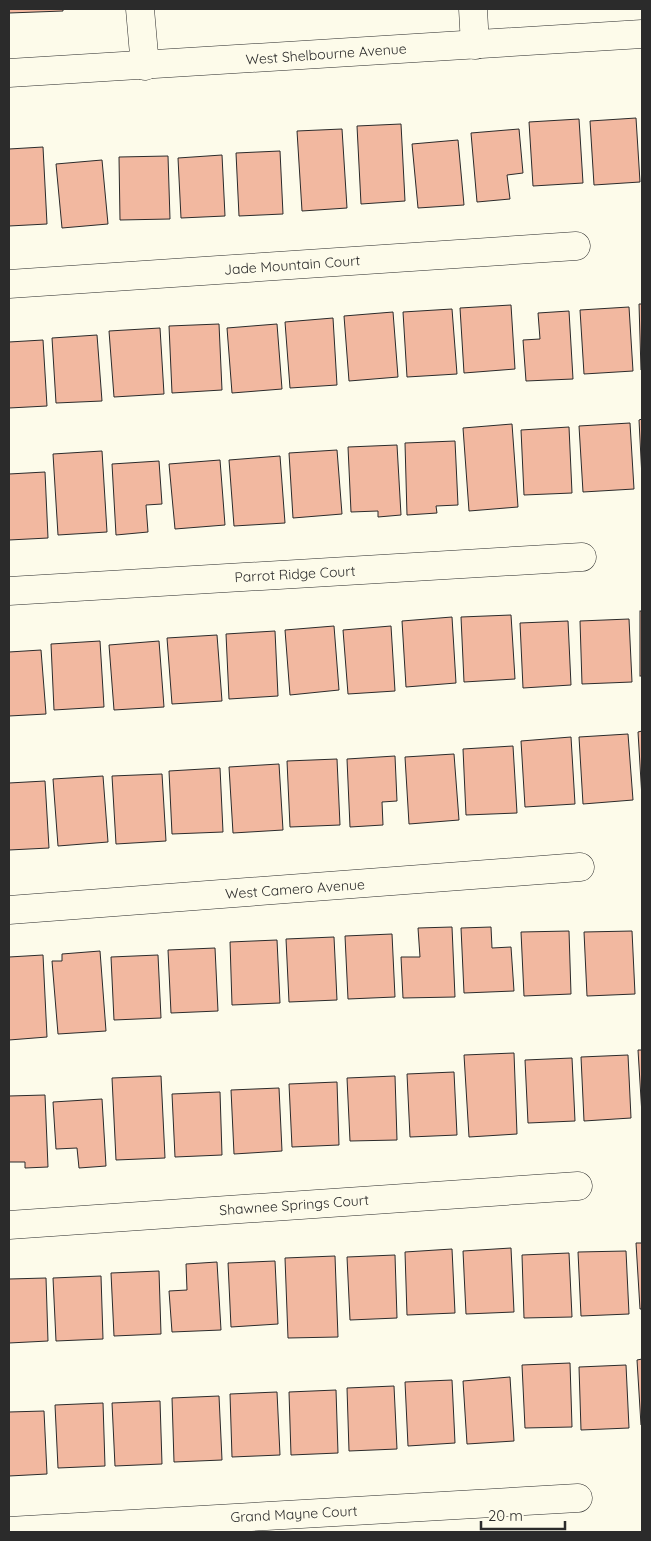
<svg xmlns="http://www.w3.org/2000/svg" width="651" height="1541" viewBox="0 0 651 1541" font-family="Quicksand,sans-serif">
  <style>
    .building { fill: #f2b8a0; stroke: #2b2b2b }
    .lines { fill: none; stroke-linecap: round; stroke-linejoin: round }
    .minor-casing { stroke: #2b2b2b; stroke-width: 29 }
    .minor { stroke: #fdfbea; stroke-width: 28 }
    .labels { text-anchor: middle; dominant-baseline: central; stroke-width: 4; stroke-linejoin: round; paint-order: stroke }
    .street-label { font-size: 14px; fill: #2b2b2b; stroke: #fdfbea }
  </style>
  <rect width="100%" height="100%" fill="#fdfbea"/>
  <g class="building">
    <polygon points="9,9 63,9 63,11 9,13"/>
    <polygon points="636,118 640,182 594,185 590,121"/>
    <polygon points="579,119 583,183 533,186 529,122"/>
    <polygon points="401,124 405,201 361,204 357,126"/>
    <polygon points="342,129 347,208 302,211 297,131"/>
    <polygon points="519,129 523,173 507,175 510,199 477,202 471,133"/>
    <polygon points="458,140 464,205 418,208 412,144"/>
    <polygon points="43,147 47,224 9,226 9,149"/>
    <polygon points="280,151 283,214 239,216 236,153"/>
    <polygon points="222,155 225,216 181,218 178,158"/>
    <polygon points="168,156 170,219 120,220 119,157"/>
    <polygon points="102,160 108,224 62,228 56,164"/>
    <polygon points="639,304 642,304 642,370 641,370"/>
    <polygon points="511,305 515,369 464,373 460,308"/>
    <polygon points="629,307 633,371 584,374 580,310"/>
    <polygon points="452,309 457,374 407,377 403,312"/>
    <polygon points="569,311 573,379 526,381 523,340 540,339 538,313"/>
    <polygon points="393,312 398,377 349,381 344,316"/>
    <polygon points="333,318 337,385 290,388 285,322"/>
    <polygon points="219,324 222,390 172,393 169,326"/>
    <polygon points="277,324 282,389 232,393 227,328"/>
    <polygon points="160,328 164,394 114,397 109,331"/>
    <polygon points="97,335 102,401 56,403 52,338"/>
    <polygon points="43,340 47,406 9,408 9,342"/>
    <polygon points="642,419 642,478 639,420"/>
    <polygon points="630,423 634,489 583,492 579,426"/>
    <polygon points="512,424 518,507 469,511 463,428"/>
    <polygon points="569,427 572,493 524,495 521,430"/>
    <polygon points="455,441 458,505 436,506 437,513 407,515 405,443"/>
    <polygon points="397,445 401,515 378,517 378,511 351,512 348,447"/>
    <polygon points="337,450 342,514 293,518 289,453"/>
    <polygon points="102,451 107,532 58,535 53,454"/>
    <polygon points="280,456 285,523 234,526 229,460"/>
    <polygon points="220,460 225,525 175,529 169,464"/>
    <polygon points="159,461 162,504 146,505 148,532 116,535 112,464"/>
    <polygon points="45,472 48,538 9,540 9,474"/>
    <rect x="640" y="611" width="2" height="65"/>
    <polygon points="511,615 515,679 464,682 461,617"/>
    <polygon points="452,617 456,683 406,687 402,621"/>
    <polygon points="629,619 632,682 582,684 580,621"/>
    <polygon points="568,621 571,685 523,688 520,623"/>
    <polygon points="334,626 339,690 290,695 285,630"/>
    <polygon points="391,626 395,691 348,694 343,630"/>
    <polygon points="275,631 278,696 229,699 226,634"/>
    <polygon points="217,635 222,701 172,704 167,638"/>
    <polygon points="100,641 104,707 54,710 51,644"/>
    <polygon points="159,641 164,707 114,710 109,645"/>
    <polygon points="41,650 46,714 9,716 9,652"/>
    <polygon points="642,731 642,798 638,732"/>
    <polygon points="628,734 633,800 583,804 579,737"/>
    <polygon points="571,737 575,804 525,807 521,741"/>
    <polygon points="513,746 517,813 466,815 463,749"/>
    <polygon points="454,754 459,820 409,824 405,757"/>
    <polygon points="395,756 397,801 382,802 383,825 350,827 347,759"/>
    <polygon points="337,759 340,825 290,827 287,761"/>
    <polygon points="279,764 283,830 233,833 229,767"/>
    <polygon points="220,768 223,832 172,834 169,771"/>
    <polygon points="162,774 166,841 116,844 112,776"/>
    <polygon points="103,776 108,842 58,846 53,779"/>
    <polygon points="45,781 49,848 9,850 9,783"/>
    <polygon points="452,927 455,997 403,998 401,957 420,957 418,928"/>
    <polygon points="491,927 492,948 511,947 514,991 464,993 461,928"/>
    <polygon points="569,931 571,994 524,996 521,932"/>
    <polygon points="632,931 635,994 587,996 584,932"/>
    <polygon points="392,934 395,997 348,999 345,936"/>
    <polygon points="334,937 337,1000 289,1002 286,939"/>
    <polygon points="277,940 280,1003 232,1005 230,942"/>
    <polygon points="215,948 218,1011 171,1013 168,950"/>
    <polygon points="100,951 106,1031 58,1034 52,961 62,961 62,954"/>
    <polygon points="43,955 47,1037 9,1040 9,957"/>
    <polygon points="158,955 161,1018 114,1020 111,957"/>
    <polygon points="638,1050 642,1050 642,1115"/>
    <polygon points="514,1053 517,1134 469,1137 464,1055"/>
    <polygon points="628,1055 631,1118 584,1121 581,1057"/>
    <polygon points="572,1058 575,1121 528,1123 525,1060"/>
    <polygon points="454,1072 457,1135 410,1137 407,1074"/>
    <polygon points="161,1076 165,1158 116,1160 112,1078"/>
    <polygon points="395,1076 397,1140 350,1141 347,1078"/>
    <polygon points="337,1082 339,1145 292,1147 289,1084"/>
    <polygon points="279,1088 282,1151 234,1154 231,1090"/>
    <polygon points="220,1092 222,1155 175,1157 172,1094"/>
    <polygon points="45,1095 48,1167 25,1168 25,1162 9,1162 9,1096"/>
    <polygon points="102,1099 106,1166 79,1168 77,1148 56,1149 53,1102"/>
    <polygon points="636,1243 642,1243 642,1309 640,1309"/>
    <polygon points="511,1248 514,1312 466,1314 463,1251"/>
    <polygon points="452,1249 455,1313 407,1315 405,1252"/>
    <polygon points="626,1251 629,1314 581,1316 578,1252"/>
    <polygon points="569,1253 572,1317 524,1318 522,1255"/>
    <polygon points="395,1255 397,1318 350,1320 347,1257"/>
    <polygon points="335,1256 338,1337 288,1338 285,1258"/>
    <polygon points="275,1261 278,1324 231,1327 228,1263"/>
    <polygon points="217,1262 221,1330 172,1332 169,1291 187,1290 186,1264"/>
    <polygon points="159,1271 161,1334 114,1336 111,1273"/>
    <polygon points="101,1276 103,1339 56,1341 53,1278"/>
    <polygon points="46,1278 48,1341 9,1343 9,1279"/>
    <polygon points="642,1359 642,1425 641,1425 637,1360"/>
    <polygon points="570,1363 572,1427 525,1428 522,1365"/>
    <polygon points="626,1365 629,1428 581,1430 579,1367"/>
    <polygon points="510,1377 514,1441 467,1444 463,1381"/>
    <polygon points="452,1380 455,1443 408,1446 405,1382"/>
    <polygon points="394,1386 397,1449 349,1451 347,1388"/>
    <polygon points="336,1390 338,1453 291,1455 289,1392"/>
    <polygon points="277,1392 280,1455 232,1457 230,1394"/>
    <polygon points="219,1396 222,1460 174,1462 172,1398"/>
    <polygon points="160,1401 162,1464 115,1466 112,1403"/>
    <polygon points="103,1403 105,1466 58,1468 55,1405"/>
    <polygon points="44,1411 47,1474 9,1476 9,1412"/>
  </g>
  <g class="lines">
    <g class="minor-casing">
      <g id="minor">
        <polyline points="140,9 145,66"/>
        <polyline points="473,9 475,45"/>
        <polyline points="9,73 642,34"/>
        <polyline points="9,284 576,246"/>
        <polyline points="9,591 582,557"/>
        <polyline points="9,910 580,867"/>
        <polyline points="9,1225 578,1186"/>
        <polyline points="9,1531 578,1498"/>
      </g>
    </g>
    <use href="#minor" class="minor"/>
  </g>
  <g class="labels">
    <g class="street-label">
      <text transform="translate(326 54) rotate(-4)">West Shelbourne Avenue</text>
      <text transform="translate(292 265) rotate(-4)">Jade Mountain Court</text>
      <text transform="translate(295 574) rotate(-3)">Parrot Ridge Court</text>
      <text transform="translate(295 889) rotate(-4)">West Camero Avenue</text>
      <text transform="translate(294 1205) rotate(-4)">Shawnee Springs Court</text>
      <text transform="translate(294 1514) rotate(-3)">Grand Mayne Court</text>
    </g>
  </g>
  <rect width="651" height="1541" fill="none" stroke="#2b2b2b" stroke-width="20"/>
  <path d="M481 1521v8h84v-8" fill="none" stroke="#2b2b2b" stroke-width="2.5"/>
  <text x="488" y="1521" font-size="15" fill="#2b2b2b" stroke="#fdfbea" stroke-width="4" paint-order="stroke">20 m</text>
</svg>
